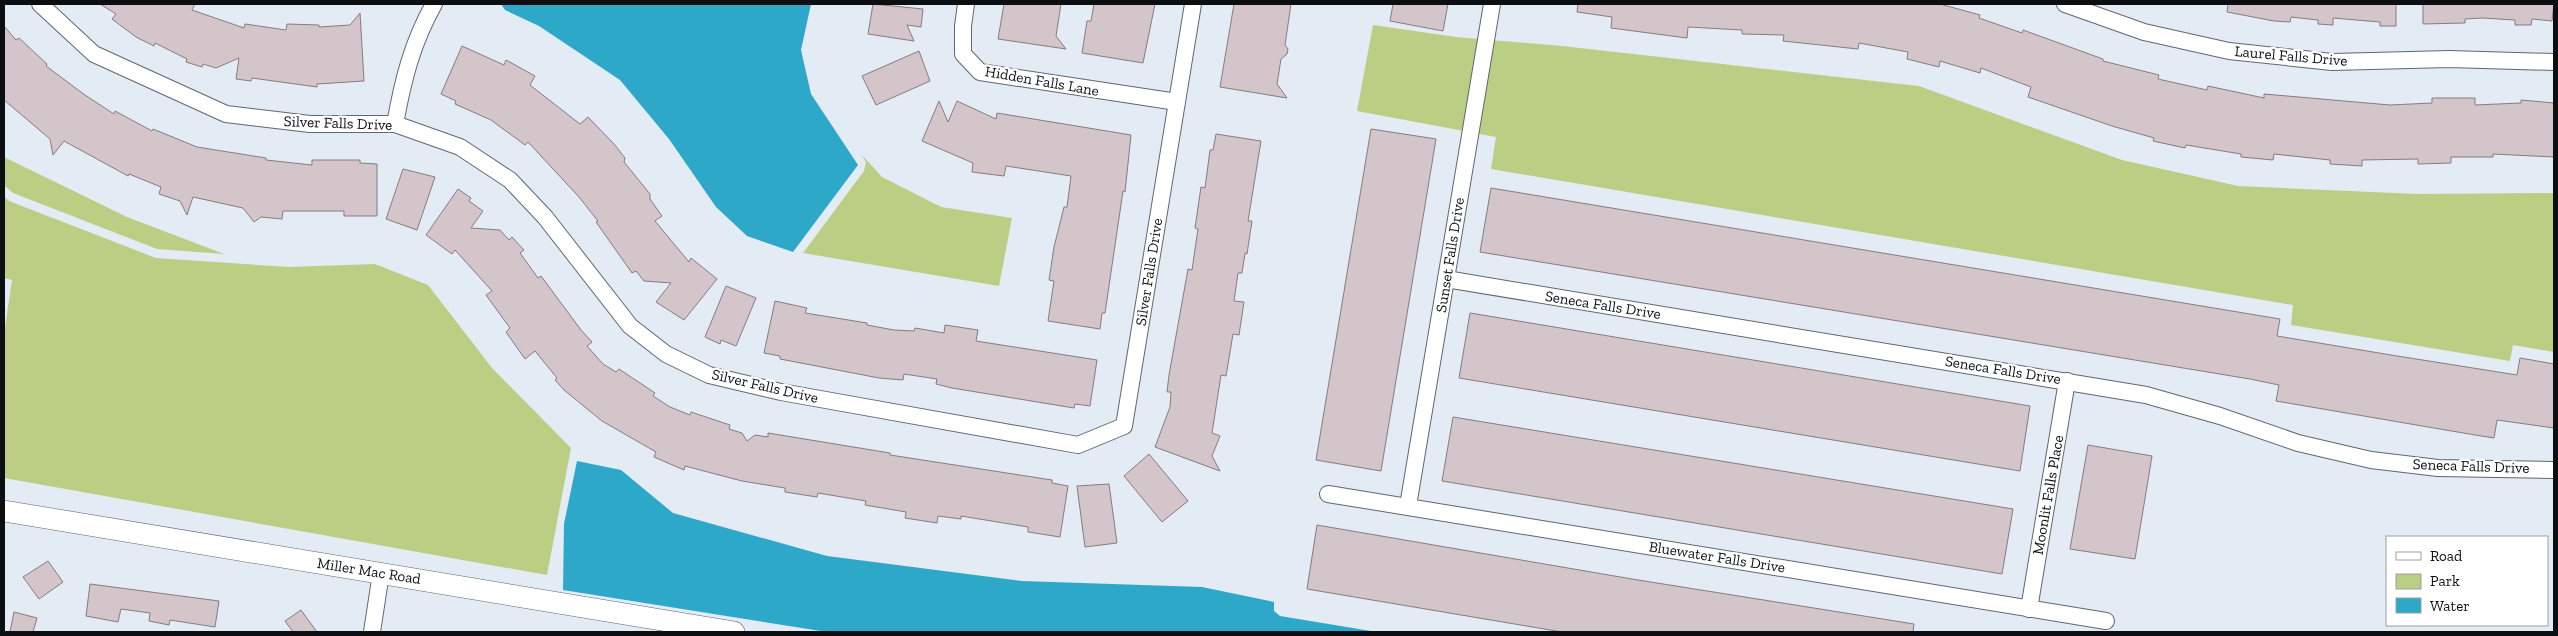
<svg xmlns="http://www.w3.org/2000/svg" width="2558" height="636" viewBox="0 0 2558 636" font-family="'Zilla Slab',serif">
  <style>
    .green { fill: #bbce84 }
    .water { fill: #2ea8c8 }
    .building { fill: #d3c5c9; stroke: #877b7f }
    .lines { fill: none; stroke-linecap: round; stroke-linejoin: round }
    .minor-casing { stroke: #60676f; stroke-width: 18 }
    .tertiary-casing { stroke: #60676f; stroke-width: 22 }
    .minor { stroke: #fff; stroke-width: 16 }
    .tertiary { stroke: #fff; stroke-width: 21 }
    .labels { text-anchor: middle; dominant-baseline: central; stroke-width: 4.5; stroke-linejoin: round; paint-order: stroke }
    .street-label { font-size: 15px; fill: #0c0f12; stroke: #fff }
  </style>
  <rect width="100%" height="100%" fill="#e3ebf5"/>
  <g class="green">
    <polygon points="1373,25 1456,37 1562,46 1919,86 2122,160 2238,186 2417,194 2554,193 2554,352 2513,345 2510,361 2291,325 2293,305 1491,169 1496,137 1357,111"/>
    <polygon points="861,154 882,177 941,207 1012,218 999,286 803,253 864,171 866,162"/>
    <polygon points="4,157 127,217 224,254 157,249 13,193 4,185"/>
    <polygon points="4,196 9,201 156,258 289,267 375,264 428,285 492,368 571,448 547,575 4,478 4,334 12,280 4,278"/>
  </g>
  <g class="water">
    <polygon points="501,4 811,4 801,50 811,94 858,165 793,252 747,236 716,207 669,139 620,80 539,26 505,10"/>
    <polygon points="577,461 621,470 673,513 827,556 1022,581 1202,587 1274,602 1274,611 1280,616 1377,632 827,632 563,590 564,524"/>
  </g>
  <g class="building">
    <polygon points="100,4 195,4 192,10 244,28 245,24 286,30 287,24 319,25 319,27 350,25 360,13 364,81 317,84 317,87 252,78 251,81 236,79 239,58 216,68 203,64 202,67 186,62 187,59 155,43 154,46 136,37 112,19 116,14"/>
    <polygon points="873,4 923,9 921,27 907,25 914,41 868,34"/>
    <polygon points="1004,4 1061,4 1056,36 1066,49 998,39"/>
    <polygon points="1094,4 1155,4 1143,63 1082,53 1087,21 1091,21"/>
    <polygon points="1234,4 1291,4 1285,45 1288,49 1287,54 1281,59 1277,84 1287,98 1220,87"/>
    <polygon points="1393,4 1448,4 1443,31 1390,21"/>
    <polygon points="1578,4 1940,4 1980,15 1979,18 2022,33 2023,30 2103,59 2103,61 2159,75 2158,79 2207,90 2208,86 2264,98 2264,94 2390,105 2432,103 2432,98 2475,98 2475,105 2521,103 2521,100 2554,103 2554,157 2493,154 2493,157 2451,157 2451,163 2418,164 2418,159 2362,160 2362,166 2330,164 2330,160 2274,154 2273,160 2241,157 2241,154 2186,145 2185,148 2153,141 2154,138 2112,126 2028,97 2031,87 1981,68 1980,73 1940,61 1939,67 1907,59 1908,52 1859,43 1858,49 1783,41 1784,35 1742,34 1742,30 1688,27 1687,38 1611,28 1612,17 1577,12"/>
    <polygon points="2228,4 2396,4 2396,26 2380,26 2380,22 2333,18 2333,25 2318,24 2318,20 2291,17 2290,22 2274,21 2227,12"/>
    <polygon points="2423,4 2554,4 2552,21 2532,19 2531,25 2515,25 2515,20 2482,18 2465,19 2465,23 2423,24"/>
    <polygon points="4,26 16,40 19,38 47,64 46,66 85,95 114,114 115,111 152,131 153,129 197,147 266,158 266,160 312,165 312,160 360,160 360,163 377,164 377,216 344,216 344,211 283,211 282,219 261,217 254,222 243,208 193,197 187,215 180,201 159,194 161,187 129,174 128,176 64,141 53,155 50,139 4,100"/>
    <polygon points="462,46 504,65 506,60 535,76 530,85 580,124 588,117 614,144 625,158 624,162 650,194 650,199 662,216 655,221 689,262 691,258 717,279 684,320 656,302 671,283 644,281 636,271 632,273 596,222 598,221 579,197 528,142 525,145 491,120 455,104 456,101 441,94"/>
    <polygon points="919,51 930,81 876,105 862,76"/>
    <polygon points="939,101 948,122 957,101 996,119 997,113 1131,135 1125,192 1123,191 1105,313 1102,313 1100,329 1048,321 1054,281 1049,280 1054,247 1064,207 1067,207 1071,176 1006,166 1004,176 972,172 973,163 922,141"/>
    <polygon points="1371,129 1436,139 1381,471 1316,460"/>
    <polygon points="1216,134 1261,141 1248,221 1252,221 1247,254 1245,253 1242,273 1238,273 1234,301 1244,302 1239,335 1233,334 1226,376 1221,375 1212,433 1220,436 1212,456 1220,471 1155,447 1170,407 1171,392 1167,392 1169,375 1188,269 1192,270 1198,229 1195,228 1201,187 1205,188 1210,150 1213,150"/>
    <polygon points="403,169 435,177 417,230 386,219"/>
    <polygon points="1491,188 2280,319 2277,336 2391,355 2517,375 2520,358 2554,364 2554,428 2497,420 2494,438 2475,435 2276,401 2279,385 2250,379 1480,252"/>
    <polygon points="458,189 471,198 469,201 483,211 471,228 500,230 509,240 512,237 524,250 520,253 538,278 541,276 581,330 592,342 587,346 603,364 616,372 619,369 655,393 653,396 670,407 690,415 691,412 730,425 729,429 742,433 747,441 755,435 768,437 768,433 890,453 890,455 1052,480 1052,483 1068,486 1060,537 1028,532 1028,527 961,516 961,519 938,516 937,523 905,518 906,512 865,505 866,501 818,493 817,497 785,492 785,488 742,481 685,466 684,470 654,457 656,452 602,421 564,390 555,380 557,378 535,351 525,359 506,332 510,328 486,295 492,291 455,250 452,254 426,235"/>
    <polygon points="726,286 756,298 736,346 721,340 720,344 705,337"/>
    <polygon points="775,301 807,308 805,313 867,323 867,325 894,330 914,331 915,328 944,333 945,325 978,330 976,341 1097,360 1090,406 1075,404 1074,408 952,388 936,384 937,379 904,374 903,380 879,378 780,359 780,356 764,353"/>
    <polygon points="1470,313 2030,406 2020,471 1459,378"/>
    <polygon points="1453,417 2013,509 2002,574 1442,481"/>
    <polygon points="2088,445 2152,456 2135,559 2070,549"/>
    <polygon points="1149,454 1188,501 1162,522 1124,476"/>
    <polygon points="1109,484 1117,543 1085,547 1077,486"/>
    <polygon points="1317,525 1632,579 1914,624 1913,632 1562,632 1307,589"/>
    <polygon points="48,561 63,582 39,599 23,577"/>
    <polygon points="90,584 219,601 215,627 170,620 169,625 149,621 150,613 121,609 118,622 86,616"/>
    <polygon points="301,610 317,632 293,632 285,621"/>
    <polygon points="14,612 37,618 33,632 10,632"/>
  </g>
  <g class="lines">
    <g class="minor-casing">
      <g id="minor">
        <polyline points="40,4 94,54 226,114 310,124 395,124 460,147 510,180 545,217 630,326 666,354 709,375 781,392 1078,445 1124,426 1193,4"/>
        <polyline points="966,4 963,26 963,54 980,72 1177,102"/>
        <polyline points="2065,4 2144,32 2229,51 2332,62 2449,59 2554,62"/>
        <path d="M395,124C403,80 412,43 434,4"/>
        <polyline points="1446,279 2146,395 2220,416 2298,443 2371,460 2438,468 2554,470"/>
        <polyline points="1328,494 2106,621"/>
        <polyline points="1408,506 1492,4"/>
        <polyline points="2029,609 2067,381"/>
        <polyline points="372,632 381,573"/>
      </g>
    </g>
    <g class="tertiary-casing">
      <polyline id="tertiary" points="4,511 734,632"/>
    </g>
    <use href="#minor" class="minor"/>
    <use href="#tertiary" class="tertiary"/>
  </g>
  <g class="labels">
    <g class="street-label">
      <text transform="translate(2291 56) rotate(5)">Laurel Falls Drive</text>
      <text transform="translate(1042 81) rotate(10)">Hidden Falls Lane</text>
      <text transform="translate(338 123) rotate(2)">Silver Falls Drive</text>
      <text transform="translate(1450 255) rotate(-81)">Sunset Falls Drive</text>
      <text transform="translate(1149 272) rotate(-81)">Silver Falls Drive</text>
      <text transform="translate(1603 305) rotate(9)">Seneca Falls Drive</text>
      <text transform="translate(2003 370) rotate(9)">Seneca Falls Drive</text>
      <text transform="translate(765 386) rotate(13)">Silver Falls Drive</text>
      <text transform="translate(2471 466) rotate(2)">Seneca Falls Drive</text>
      <text transform="translate(2048 495) rotate(-80)">Moonlit Falls Place</text>
      <text transform="translate(1717 557) rotate(9)">Bluewater Falls Drive</text>
      <text transform="translate(369 571) rotate(9)">Miller Mac Road</text>
    </g>
  </g>
  <rect width="2558" height="636" fill="none" stroke="#0c0f12" stroke-width="10"/>
  <rect x="2386" y="536" width="162" height="90" fill="#ffffff" stroke="#9e9fa0"/>
  <rect x="2396" y="552" width="25" height="8" fill="#ffffff" stroke="#9e9fa0"/>
  <text x="2430" y="561" font-size="15" fill="#0c0f12">Road</text>
  <rect x="2396" y="574" width="25" height="15" fill="#bbce84" stroke="#9e9fa0"/>
  <text x="2430" y="586" font-size="15" fill="#0c0f12">Park</text>
  <rect x="2396" y="598" width="25" height="15" fill="#2ea8c8" stroke="#9e9fa0"/>
  <text x="2430" y="611" font-size="15" fill="#0c0f12">Water</text>
</svg>
